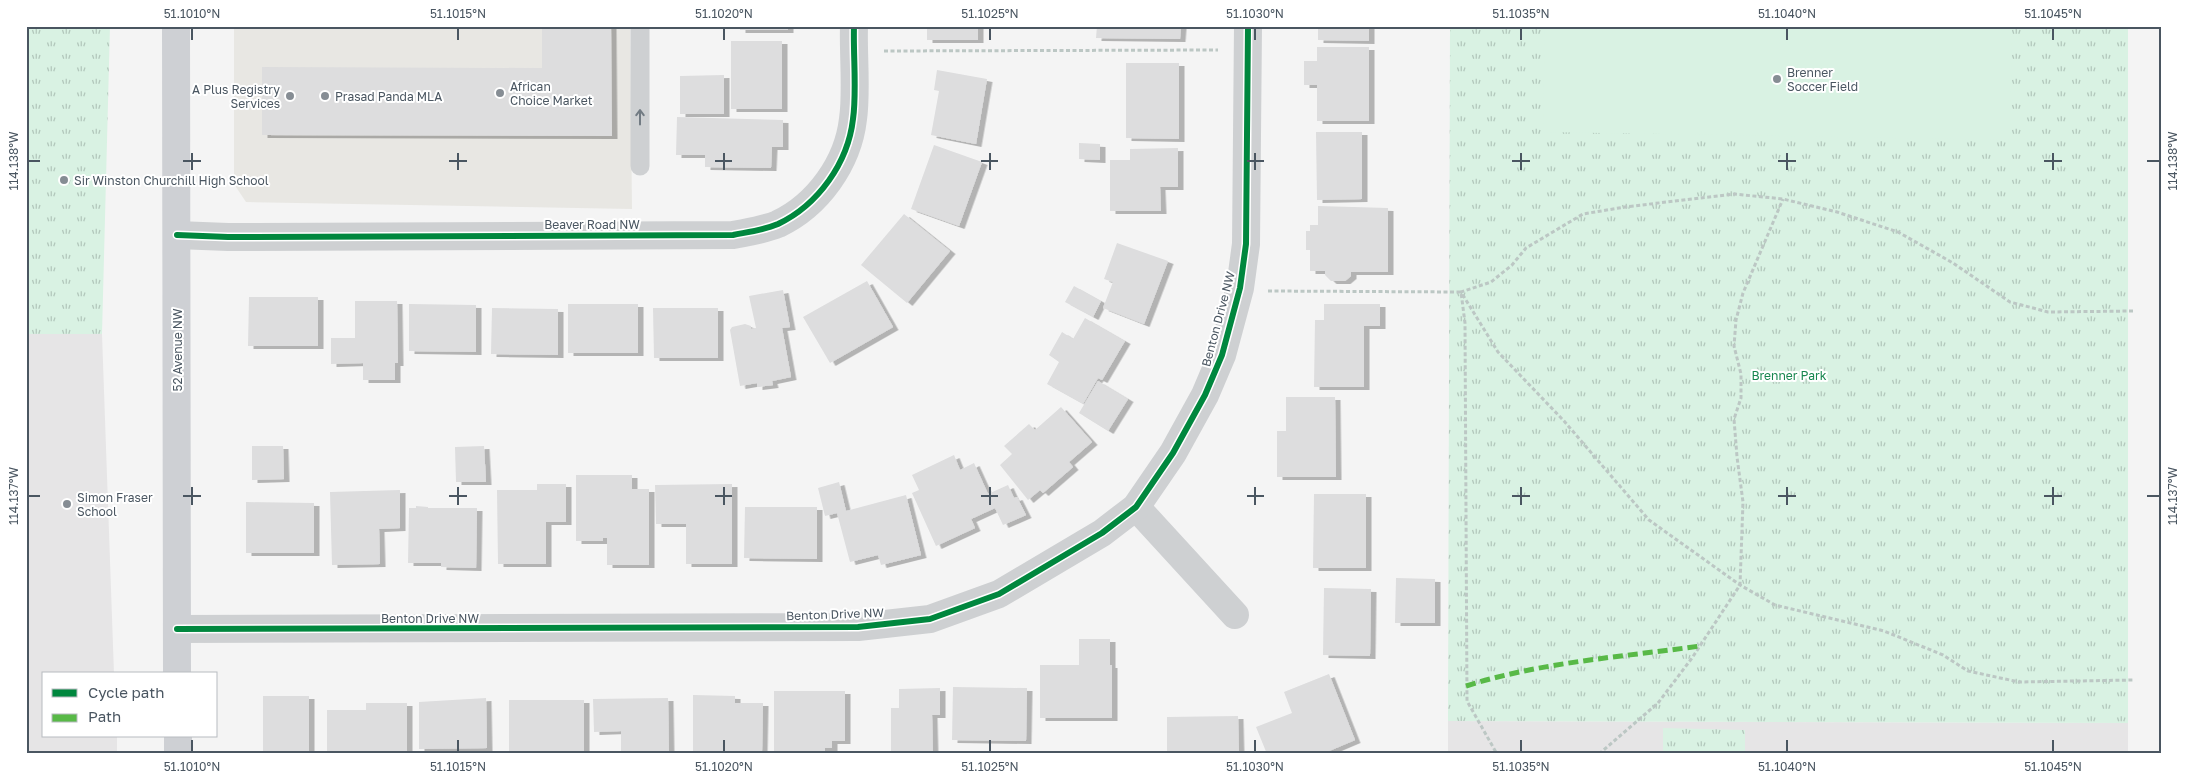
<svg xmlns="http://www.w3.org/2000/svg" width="2187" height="780" viewBox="0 0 2187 780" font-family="'Golos Text',sans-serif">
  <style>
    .commercial { fill: #e8e7e3 }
    .education { fill: #e6e5e6 }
    .park { fill: url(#park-tufts) }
    .pitch { fill: #d9f2e3 }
    .building { fill: #ddddde; filter: url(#shadow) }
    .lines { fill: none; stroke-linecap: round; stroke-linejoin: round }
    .path { stroke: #bcc7c4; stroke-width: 3; stroke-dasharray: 4 2.5; stroke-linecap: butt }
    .lane { stroke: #ced0d2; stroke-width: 19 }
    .street { stroke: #ced0d2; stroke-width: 28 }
    .secondary { stroke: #ced0d4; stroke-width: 28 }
    .quiet { stroke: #58b947; stroke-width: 5; stroke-dasharray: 10 5; stroke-linecap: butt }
    .cycleway-casing { stroke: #fff; stroke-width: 9 }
    .cycleway { stroke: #00873e; stroke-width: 6 }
    .oneway { stroke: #727b83 }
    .ticks { fill: none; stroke: #4a5661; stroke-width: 2 }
    .poi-dot { fill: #868d94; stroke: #fff; stroke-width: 2 }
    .labels { text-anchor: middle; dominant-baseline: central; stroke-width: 4; stroke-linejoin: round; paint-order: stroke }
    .poi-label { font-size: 12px; fill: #4a5661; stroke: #fff; text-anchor: start }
    .street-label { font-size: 12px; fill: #4a5661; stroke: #fff }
    .park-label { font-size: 12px; fill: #17864f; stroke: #fff }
    .neatline { fill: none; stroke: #4a5661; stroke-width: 2 }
    .ticks-label { font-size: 12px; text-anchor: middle; fill: #4a5661 }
  </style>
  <defs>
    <pattern id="park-tufts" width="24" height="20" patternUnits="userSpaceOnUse" patternTransform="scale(1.25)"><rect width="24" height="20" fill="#d9f2e3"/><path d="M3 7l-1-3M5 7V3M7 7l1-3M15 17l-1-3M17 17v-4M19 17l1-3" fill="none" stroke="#b2c7bb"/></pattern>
    <filter id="shadow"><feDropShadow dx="5.5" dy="3" stdDeviation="0" flood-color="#0004"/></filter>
  </defs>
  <rect width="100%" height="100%" fill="#f4f4f4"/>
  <polygon class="commercial" points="234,26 630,26 632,209 246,202 234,184"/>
  <g class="education">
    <polygon points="26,26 102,26 102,334 114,674 44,674 44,736 117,736 117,754 26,754"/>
    <polygon points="1448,721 2128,723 2128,754 1448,754"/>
  </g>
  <g class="park">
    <polygon points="26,26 110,26 102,334 26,334"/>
    <polygon points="1450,26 2128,26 2128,723 1448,721"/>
    <polygon points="1663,728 1745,730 1745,754 1663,754"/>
  </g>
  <polygon class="pitch" points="1545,26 2012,26 2010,140 1543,132"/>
  <g class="building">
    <polygon points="542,26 611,26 612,136 262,135 262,67 542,68"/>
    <rect x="740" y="26" width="48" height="4"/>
    <rect x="927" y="26" width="51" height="14"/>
    <polygon points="1097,26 1181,26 1180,39 1096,38"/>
    <polygon points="1318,26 1369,26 1369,41 1318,40"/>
    <rect x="731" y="41" width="51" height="68"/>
    <polygon points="1317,47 1369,47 1369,121 1317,121 1317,85 1304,85 1304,61 1317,61"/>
    <polygon points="1126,63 1179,63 1179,139 1126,138"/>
    <polygon points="937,70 987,79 976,144 931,135 939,91 934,90"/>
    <polygon points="724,75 724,114 680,114 680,76"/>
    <polygon points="677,117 783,120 783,147 772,147 771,168 705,167 705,155 676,155"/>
    <polygon points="1316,132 1362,132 1362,199 1317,200"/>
    <polygon points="1079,143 1100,144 1100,160 1079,159"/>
    <polygon points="934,145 982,162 959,226 911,209"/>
    <polygon points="1178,148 1178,187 1160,187 1161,211 1110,211 1110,160 1130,160 1130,149"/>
    <polygon points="1318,206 1388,208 1388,272 1351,272 1351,276 1345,281 1331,281 1325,275 1325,271 1310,271 1310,250 1306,250 1306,231 1310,231 1310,225 1318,225"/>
    <polygon points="904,214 950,251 907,303 861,265"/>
    <polygon points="1117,243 1168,261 1144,324 1103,308 1113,282 1104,279"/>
    <polygon points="867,281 893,327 830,363 803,317"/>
    <polygon points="1074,286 1101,301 1093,317 1065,302"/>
    <polygon points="783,290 790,327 782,328 791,377 772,381 773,385 757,387 757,383 740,386 730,330 732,327 745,324 751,326 751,329 756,328 749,296"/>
    <polygon points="249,297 318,297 318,346 248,346"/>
    <polygon points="355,301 397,301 398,363 395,363 395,380 363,380 363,363 331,364 331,338 355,338"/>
    <polygon points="409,304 476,305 476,352 409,351"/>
    <rect x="568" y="304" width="70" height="49"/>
    <polygon points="1324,304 1380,304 1380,326 1364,326 1364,387 1314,387 1315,320 1324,320"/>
    <polygon points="492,308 558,309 558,355 491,354"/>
    <polygon points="653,308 718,308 718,358 654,358"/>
    <polygon points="1085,318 1125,341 1102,380 1098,378 1083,404 1047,384 1059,362 1049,355 1062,332 1073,339"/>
    <polygon points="1098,381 1128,399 1108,431 1079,413"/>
    <polygon points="1286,397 1335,397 1336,477 1277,477 1277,431 1286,431"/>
    <polygon points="1061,407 1092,442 1069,462 1073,467 1043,493 1040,490 1028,500 1000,465 1012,454 1004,446 1029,424 1035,430"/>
    <polygon points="252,446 283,446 284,479 252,480"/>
    <polygon points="484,446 486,482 456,482 455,447"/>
    <polygon points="954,455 960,470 974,463 988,494 1008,485 1014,498 1017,497 1026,515 1003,525 995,508 971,519 975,528 936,546 912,493 919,490 912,475"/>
    <polygon points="576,475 632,475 632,489 649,489 649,565 607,565 607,538 603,538 603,541 576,541"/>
    <polygon points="839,482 846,511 906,495 921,555 881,565 878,555 850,562 837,513 825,516 818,488"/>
    <polygon points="537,484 566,484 566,522 546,522 546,564 498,564 497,490 537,490"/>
    <polygon points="732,484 732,564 686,564 686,524 656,524 655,485"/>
    <polygon points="400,490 400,528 379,529 380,564 332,565 330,492"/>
    <polygon points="1314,494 1366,494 1366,568 1313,568"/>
    <polygon points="246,502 314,503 314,553 246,553"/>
    <polygon points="416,506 428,507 428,508 477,508 476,568 441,567 441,563 408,563 409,508 416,508"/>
    <polygon points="745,507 817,507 817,559 744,558"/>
    <polygon points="1396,578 1435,579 1435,623 1395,623"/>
    <polygon points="1324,588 1371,589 1370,656 1323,655"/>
    <polygon points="1079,639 1110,639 1110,665 1112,665 1112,718 1040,718 1040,665 1079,665"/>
    <polygon points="1329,674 1355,740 1322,754 1267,754 1256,727 1292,713 1284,692"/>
    <polygon points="953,687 1027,688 1026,741 952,740"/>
    <polygon points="940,688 940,715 932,715 933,754 891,754 891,708 899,708 899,689"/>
    <polygon points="774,691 845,691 845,741 832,741 832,748 825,748 825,754 774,754"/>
    <polygon points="693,695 735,696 735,703 763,703 762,752 693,751"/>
    <rect x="263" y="696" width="46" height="58"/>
    <polygon points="486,698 487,748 419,749 419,702"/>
    <polygon points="668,698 669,754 621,754 621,731 594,732 593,699"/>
    <rect x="509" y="700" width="75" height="54"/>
    <polygon points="366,703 407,703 407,754 327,754 327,710 366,710"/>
    <polygon points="1238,716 1239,754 1167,754 1167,717"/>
  </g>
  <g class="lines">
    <g class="path">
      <polyline points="884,51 1218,50"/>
      <polyline points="1268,291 1461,292 1465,323 1467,701 1497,754"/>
      <polyline points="2133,311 2048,312 2010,302 1953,263 1898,232 1837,212 1783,199 1734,194 1625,207 1583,214 1526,248 1512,265 1491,282 1461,292 1498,352 1564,421 1649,520 1740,585 1775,605 1884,631 1943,655 1968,671 2019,682 2134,680"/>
      <polyline points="1599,754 1658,703 1692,658 1740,585 1743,502 1737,457 1734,419 1741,398 1741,374 1734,346 1736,320 1743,293 1783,199"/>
    </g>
    <polyline class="lane" points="640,166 640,26"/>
    <g class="street">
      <path d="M177,235L228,237L733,235C748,232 764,230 778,224C818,205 848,163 853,119C857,92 853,54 854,26"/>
      <polyline points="1136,507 1235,615"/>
      <polyline points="177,629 858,627 930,619 999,594 1102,533 1136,507 1173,453 1205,395 1222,355 1240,288 1246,244 1248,26"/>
    </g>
    <g class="secondary">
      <polyline points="176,26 177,674"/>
      <polyline points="178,736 178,754"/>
    </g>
    <path class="quiet" d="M1466,686C1541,662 1622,657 1700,646"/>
    <g class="cycleway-casing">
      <g id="cycleway">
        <path d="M177,235L228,237L733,235C748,232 764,230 778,224C818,205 848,163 853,119C857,92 853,54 854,26"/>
        <polyline points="177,629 858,627 930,619 999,594 1102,533 1136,507 1173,453 1205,395 1222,355 1240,288 1246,244 1248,26"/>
      </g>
    </g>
    <use href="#cycleway" class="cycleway"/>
  </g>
  <defs><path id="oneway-shaft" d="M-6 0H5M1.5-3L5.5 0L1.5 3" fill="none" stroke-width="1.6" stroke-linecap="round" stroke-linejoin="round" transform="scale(1.25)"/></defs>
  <use class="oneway" href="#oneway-shaft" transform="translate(640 117) rotate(-90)"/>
  <path class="ticks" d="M192,28V40M458,28V40M724,28V40M990,28V40M1255,28V40M1521,28V40M1787,28V40M2053,28V40M192,153V170M458,153V170M724,153V170M990,153V170M1255,153V170M1521,153V170M1787,153V170M2053,153V170M28,161H40M183,161H201M449,161H467M715,161H732M981,161H998M1247,161H1264M1512,161H1530M1778,161H1796M2044,161H2062M2147,161H2160M192,487V505M458,487V505M724,487V505M990,487V505M1255,487V505M1521,487V505M1787,487V505M2053,487V505M28,496H40M183,496H201M449,496H467M715,496H732M981,496H998M1247,496H1264M1512,496H1530M1778,496H1796M2044,496H2062M2147,496H2160M192,740V752M458,740V752M724,740V752M990,740V752M1255,740V752M1521,740V752M1787,740V752M2053,740V752"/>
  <g class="poi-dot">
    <circle cx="1777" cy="79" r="5"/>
    <circle cx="500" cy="93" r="5"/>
    <circle cx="290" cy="96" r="5"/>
    <circle cx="325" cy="96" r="5"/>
    <circle cx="64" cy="180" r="5"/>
    <circle cx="67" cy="504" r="5"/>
  </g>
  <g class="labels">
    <g class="poi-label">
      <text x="1787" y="72">Brenner<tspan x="1787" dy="14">Soccer Field</tspan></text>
      <text x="510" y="86">African<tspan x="510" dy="14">Choice Market</tspan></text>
      <text x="280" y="89" text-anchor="end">A Plus Registry<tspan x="280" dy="14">Services</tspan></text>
      <text x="335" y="96">Prasad Panda MLA</text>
      <text x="74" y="180">Sir Winston Churchill High School</text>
      <text x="77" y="497">Simon Fraser<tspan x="77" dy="14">School</tspan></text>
    </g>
    <g class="street-label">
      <text x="592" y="224">Beaver Road NW</text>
      <text transform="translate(1218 319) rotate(-75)">Benton Drive NW</text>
      <text transform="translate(177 350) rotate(-90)">52 Avenue NW</text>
      <text transform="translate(835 614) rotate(-2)">Benton Drive NW</text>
      <text x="430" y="618">Benton Drive NW</text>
    </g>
    <g class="park-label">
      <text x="1789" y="375">Brenner Park</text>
    </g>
  </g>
  <rect width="2187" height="780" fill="none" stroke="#ffffff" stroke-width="55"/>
  <rect x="42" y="672" width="175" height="65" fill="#ffffff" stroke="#b7bbc0"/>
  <rect x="52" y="689" width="25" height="8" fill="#00873e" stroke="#b7bbc0"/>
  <text x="88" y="698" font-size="15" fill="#4a5661">Cycle path</text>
  <rect x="52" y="714" width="25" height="8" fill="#58b947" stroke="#b7bbc0"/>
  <text x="88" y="722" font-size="15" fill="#4a5661">Path</text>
  <rect x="28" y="28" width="2132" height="724" class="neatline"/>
  <g class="ticks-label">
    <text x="192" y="18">51.1010°N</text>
    <text x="458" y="18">51.1015°N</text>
    <text x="724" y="18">51.1020°N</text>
    <text x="990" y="18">51.1025°N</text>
    <text x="1255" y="18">51.1030°N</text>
    <text x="1521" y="18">51.1035°N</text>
    <text x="1787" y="18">51.1040°N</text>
    <text x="2053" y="18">51.1045°N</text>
    <text transform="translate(2173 161) rotate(-90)" y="4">114.138°W</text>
    <text transform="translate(14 161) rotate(-90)" y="4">114.138°W</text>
    <text transform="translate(2173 496) rotate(-90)" y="4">114.137°W</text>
    <text transform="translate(14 496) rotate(-90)" y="4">114.137°W</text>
    <text x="192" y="771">51.1010°N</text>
    <text x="458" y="771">51.1015°N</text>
    <text x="724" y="771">51.1020°N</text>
    <text x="990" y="771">51.1025°N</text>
    <text x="1255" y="771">51.1030°N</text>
    <text x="1521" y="771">51.1035°N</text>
    <text x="1787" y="771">51.1040°N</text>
    <text x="2053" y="771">51.1045°N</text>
  </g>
</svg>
